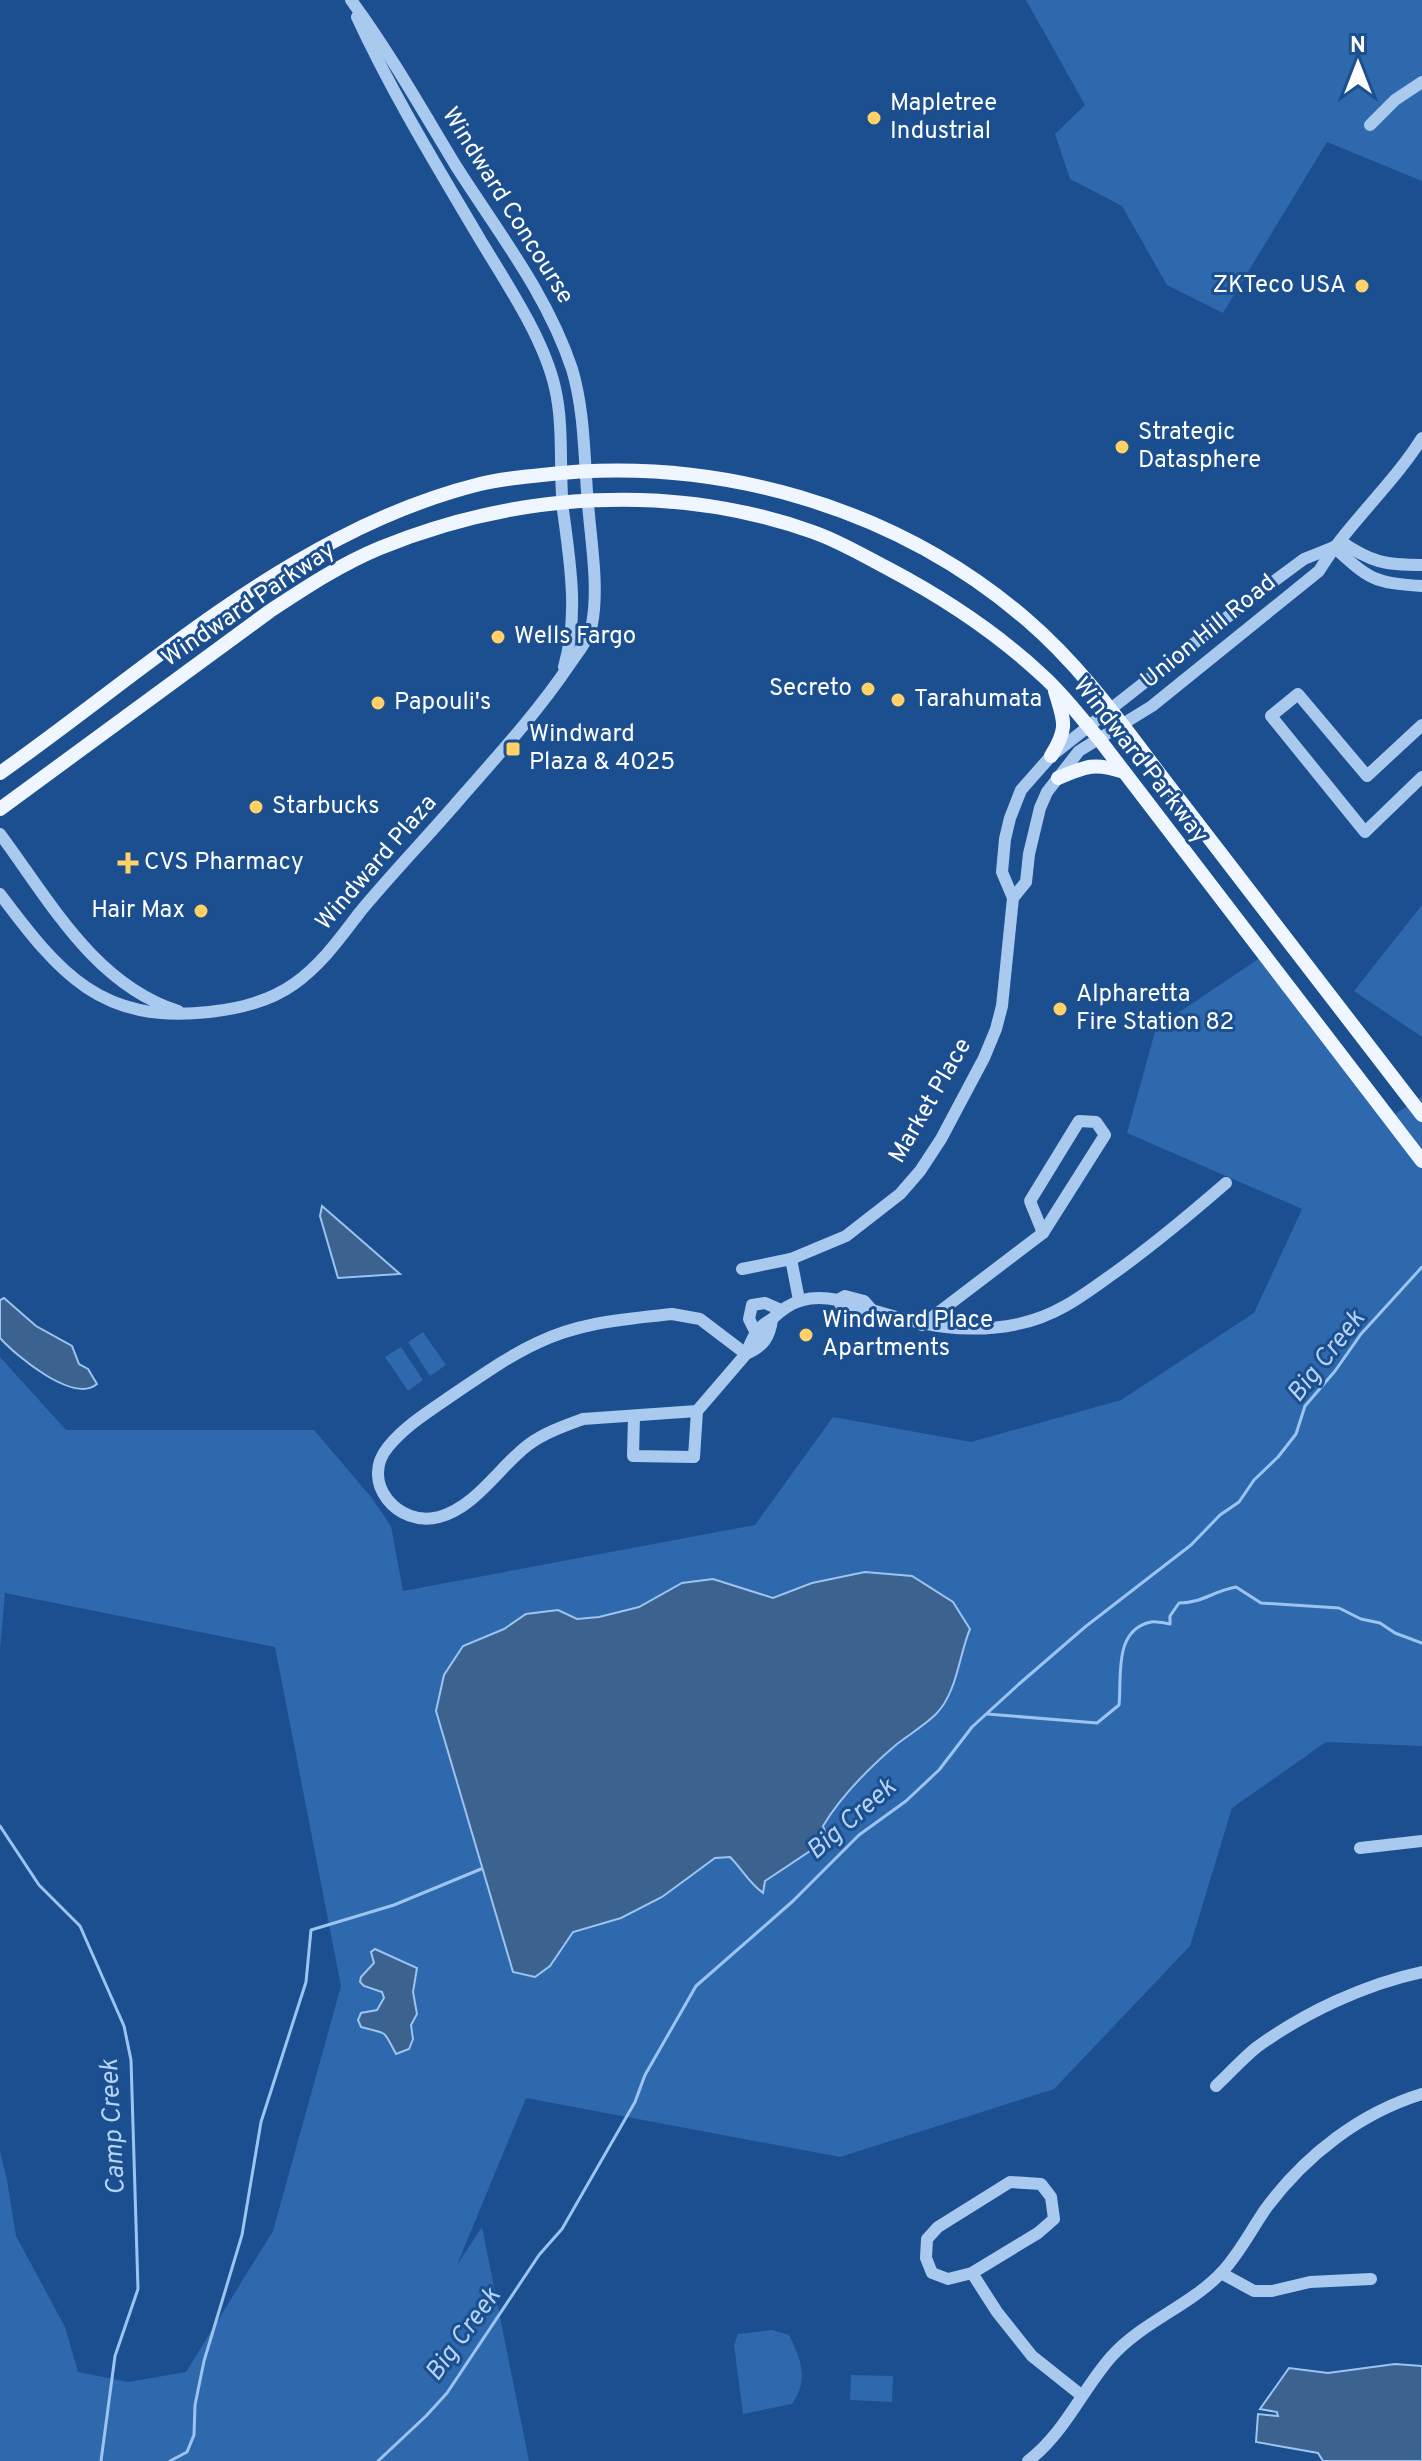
<svg xmlns="http://www.w3.org/2000/svg" width="1422" height="2461" viewBox="0 0 1422 2461" font-family="Overpass,sans-serif">
  <style>
    .green { fill: #2e69ad }
    .water { fill: #3c6290; stroke: #9cc4f0; stroke-width: 2 }
    .lines { fill: none; stroke-linecap: round; stroke-linejoin: round }
    .stream { stroke: #9cc4f0; stroke-width: 3 }
    .minor { stroke: #a9c9ee; stroke-width: 12 }
    .major { stroke: #f0f6ff; stroke-width: 14 }
    .poi-dot { fill: #ffd166; stroke: #1b4f8f; stroke-width: 3 }
    .labels { text-anchor: middle; dominant-baseline: central; stroke-width: 6; stroke-linejoin: round; paint-order: stroke }
    .poi-label { font-size: 24px; fill: #fff; stroke: #1b4f8f; text-anchor: start }
    .street-label { font-size: 24px; fill: #fff; stroke: #1b4f8f }
    .water-label { font-size: 26px; font-style: italic; fill: #b5d3f5; stroke: #1b4f8f }
  </style>
  <rect width="100%" height="100%" fill="#1b4f8f"/>
  <g class="green">
    <polygon points="1026,0 1422,0 1422,181 1327,142 1223,313 1167,285 1122,206 1070,179 1055,134 1085,105"/>
    <polygon points="1422,905 1422,1037 1354,991"/>
    <polygon points="1264,955 1385,1121 1422,1096 1422,1746 1326,1742 1232,1808 1190,1946 1054,2089 840,2157 526,2098 457,2265 482,2227 529,2461 0,2461 0,2151 7,2180 16,2236 65,2327 78,2372 128,2382 186,2372 273,2231 341,1986 275,1647 5,1593 0,1650 0,1357 66,1430 314,1430 371,1497 391,1526 403,1591 755,1525 833,1417 971,1442 1121,1400 1254,1313 1302,1209 1127,1133 1156,1028"/>
    <polygon points="423,1332 446,1365 430,1376 408,1342"/>
    <polygon points="401,1347 423,1380 408,1391 385,1357"/>
    <path d="M772,2330L789,2335C801,2359 809,2380 792,2404L743,2414L734,2345L738,2334Z"/>
    <polygon points="851,2375 893,2376 892,2402 850,2400"/>
  </g>
  <g class="water">
    <polygon points="322,1206 400,1274 338,1278 320,1216"/>
    <path d="M4,1298L36,1326L72,1346L79,1364L88,1369L97,1384C74,1404 16,1356 0,1338V1300Z"/>
    <path d="M865,1572L912,1576L953,1602L970,1629C959,1655 957,1693 936,1714C925,1725 910,1734 897,1744C870,1767 841,1796 823,1826L828,1839L765,1881L763,1893C748,1882 743,1870 730,1857L715,1858L662,1897L621,1918L573,1932L550,1966L535,1977L513,1972L436,1711L444,1675L463,1646L504,1629L526,1614L558,1610L577,1619L599,1617L639,1607L682,1583L713,1579L773,1598L812,1583Z"/>
    <path d="M375,1949L417,1968L413,1992L417,2014L411,2025L413,2039L409,2049L396,2054C382,2028 389,2035 361,2027L358,2020L361,2013L377,2010L384,1998L382,1992L364,1986L360,1982L361,1977L374,1963L371,1952Z"/>
    <polygon points="1395,2364 1422,2366 1422,2461 1323,2461 1318,2453 1256,2442 1258,2414 1278,2416 1277,2412 1260,2409 1289,2368 1328,2373"/>
  </g>
  <g class="lines">
    <g class="stream">
      <path d="M987,1714L1097,1723L1119,1705C1122,1677 1113,1630 1151,1622C1156,1621 1164,1623 1170,1624V1616L1179,1603C1203,1603 1213,1591 1236,1587L1261,1603L1339,1608L1361,1619L1380,1623L1395,1633L1422,1643"/>
      <polyline points="0,1826 39,1885 80,1926 124,2026 131,2060 138,2289 115,2356 101,2461"/>
      <polyline points="170,2461 187,2452 194,2435 195,2405 204,2361 242,2235 261,2122 306,1982 311,1930 394,1905 481,1869"/>
      <polyline points="378,2461 426,2416 447,2393 539,2255 562,2229 635,2102 645,2075 696,1986 793,1901 859,1835 906,1801 939,1770 972,1727 1019,1684 1085,1627 1191,1545 1220,1515 1239,1502 1254,1480 1278,1457 1296,1434 1305,1406 1335,1371 1361,1334 1422,1267"/>
    </g>
    <g class="minor">
      <path d="M357,17C393,95 438,168 481,241C507,284 544,339 555,388C564,426 559,470 563,510C570,562 579,615 564,667"/>
      <polyline points="1370,125 1395,100 1422,82"/>
      <path d="M1340,541C1371,562 1384,565 1422,565"/>
      <path d="M1334,547C1369,579 1373,583 1422,586"/>
      <polyline points="1422,725 1367,776 1298,694 1271,716 1365,832 1422,777"/>
      <path d="M0,834C50,901 94,984 178,1011"/>
      <path d="M0,894C60,974 101,1024 209,1012C238,1009 270,1001 294,984C322,964 340,938 360,912C394,871 431,833 465,793C502,751 539,710 570,664C578,652 589,639 592,624C599,587 591,542 588,504C584,460 585,412 572,369C547,294 498,232 456,166C422,110 390,53 351,0"/>
      <path d="M1013,898L1026,882L1029,854L1040,808L1047,792L1079,751L1152,706L1319,571C1348,523 1392,486 1422,438"/>
      <polygon points="1079,1121 1096,1122 1105,1135 1043,1233 1030,1201"/>
      <polyline points="791,1259 799,1300"/>
      <polyline points="742,1269 791,1259 846,1236 900,1194 920,1171 941,1139 984,1058 996,1029 1002,1006 1013,898 1002,872 1005,839 1010,818 1021,790 1051,756 1258,593 1304,559 1334,547"/>
      <polygon points="845,1296 864,1301 872,1310 862,1312 842,1307 838,1300"/>
      <path d="M872,1310C921,1325 966,1335 1018,1324C1054,1317 1081,1297 1110,1276C1151,1247 1188,1216 1226,1183"/>
      <path d="M672,1314L700,1319L746,1354L697,1411L583,1419C564,1426 544,1433 528,1445C499,1467 476,1507 439,1517C398,1528 359,1482 388,1447C406,1425 431,1410 454,1394C481,1376 507,1357 537,1343C580,1322 626,1319 672,1314Z"/>
      <path d="M772,1319C770,1337 763,1347 746,1354C752,1338 757,1327 772,1319Z"/>
      <path d="M772,1319C792,1299 811,1295 838,1300"/>
      <polyline points="922,1325 1043,1233"/>
      <polyline points="760,1335 756,1333 749,1319 752,1305 765,1303 781,1310"/>
      <polyline points="634,1416 633,1456 694,1457 697,1411"/>
      <polyline points="1360,1848 1422,1841"/>
      <path d="M1216,2086C1230,2073 1243,2058 1257,2047C1304,2013 1365,1984 1422,1972"/>
      <polyline points="972,2273 1038,2233 1054,2219 1051,2197 1041,2184 1010,2182 938,2227 927,2239 926,2258 932,2273 948,2279 972,2273 997,2312 1032,2356 1081,2395"/>
      <polyline points="1221,2273 1254,2291 1272,2291 1310,2282 1371,2279"/>
      <path d="M1028,2461C1064,2434 1082,2390 1111,2357C1142,2322 1190,2306 1222,2272C1240,2253 1252,2228 1267,2207C1306,2155 1360,2113 1422,2094"/>
    </g>
    <g class="major">
      <path d="M1051,756C1069,727 1064,721 1055,691"/>
      <path d="M0,773C112,694 216,602 338,539C382,516 432,496 480,484C500,479 521,477 542,475C714,455 893,505 1026,619C1088,672 1132,739 1182,803C1262,907 1342,1011 1422,1115"/>
      <path d="M1058,778C1086,766 1095,762 1124,772"/>
      <path d="M0,809L270,611C305,588 341,564 380,548C517,492 673,482 813,532C839,541 864,556 889,569C944,598 997,633 1043,676C1064,695 1081,718 1099,739L1422,1161"/>
    </g>
  </g>
  <g class="poi-dot">
    <circle cx="874" cy="118" r="8"/>
    <circle cx="1362" cy="286" r="8"/>
    <circle cx="1122" cy="447" r="8"/>
    <circle cx="498" cy="637" r="8"/>
    <circle cx="868" cy="689" r="8"/>
    <circle cx="898" cy="700" r="8"/>
    <circle cx="378" cy="703" r="8"/>
    <rect x="505" y="741" width="16" height="16" rx="4"/>
    <circle cx="256" cy="807" r="8"/>
    <path d="M124 851h8v8h8v8h-8v8h-8v-8h-8v-8h8z"/>
    <circle cx="201" cy="911" r="8"/>
    <circle cx="1060" cy="1009" r="8"/>
    <circle cx="806" cy="1335" r="8"/>
  </g>
  <g class="labels">
    <g class="poi-label">
      <text x="890" y="104">Mapletree<tspan x="890" dy="28">Industrial</tspan></text>
      <text x="1346" y="286" text-anchor="end">ZKTeco USA</text>
      <text x="1138" y="433">Strategic<tspan x="1138" dy="28">Datasphere</tspan></text>
      <text x="514" y="637">Wells Fargo</text>
      <text x="852" y="689" text-anchor="end">Secreto</text>
      <text x="914" y="700">Tarahumata</text>
      <text x="394" y="703">Papouli's</text>
      <text x="529" y="735">Windward<tspan x="529" dy="28">Plaza &amp; 4025</tspan></text>
      <text x="272" y="807">Starbucks</text>
      <text x="144" y="863">CVS Pharmacy</text>
      <text x="185" y="911" text-anchor="end">Hair Max</text>
      <text x="1076" y="995">Alpharetta<tspan x="1076" dy="28">Fire Station 82</tspan></text>
      <text x="822" y="1321">Windward Place<tspan x="822" dy="28">Apartments</tspan></text>
    </g>
    <g class="street-label">
      <text transform="translate(507 206) rotate(58)">Windward Concourse</text>
      <text transform="translate(249 605) rotate(-34)">Windward Parkway</text>
      <text transform="translate(1209 632) rotate(-39)">Union Hill Road</text>
      <text transform="translate(1140 761) rotate(52)">Windward Parkway</text>
      <text transform="translate(377 863) rotate(-49)">Windward Plaza</text>
      <text transform="translate(931 1101) rotate(-60)">Market Place</text>
    </g>
    <g class="water-label">
      <text transform="translate(1327 1357) rotate(-52)">Big Creek</text>
      <text transform="translate(852 1820) rotate(-41)">Big Creek</text>
      <text transform="translate(114 2127) rotate(-93)">Camp Creek</text>
      <text transform="translate(464 2335) rotate(-54)">Big Creek</text>
    </g>
  </g>
  <g transform="translate(1358 64)" stroke="#1b4f8f" stroke-width="6" paint-order="stroke">
  <path d="M0-6L14 30L0 20L-14 30Z" fill="#ffffff"/>
  <text y="-12" font-size="22" font-weight="bold" text-anchor="middle" fill="#ffffff">N</text>
  </g>
</svg>
